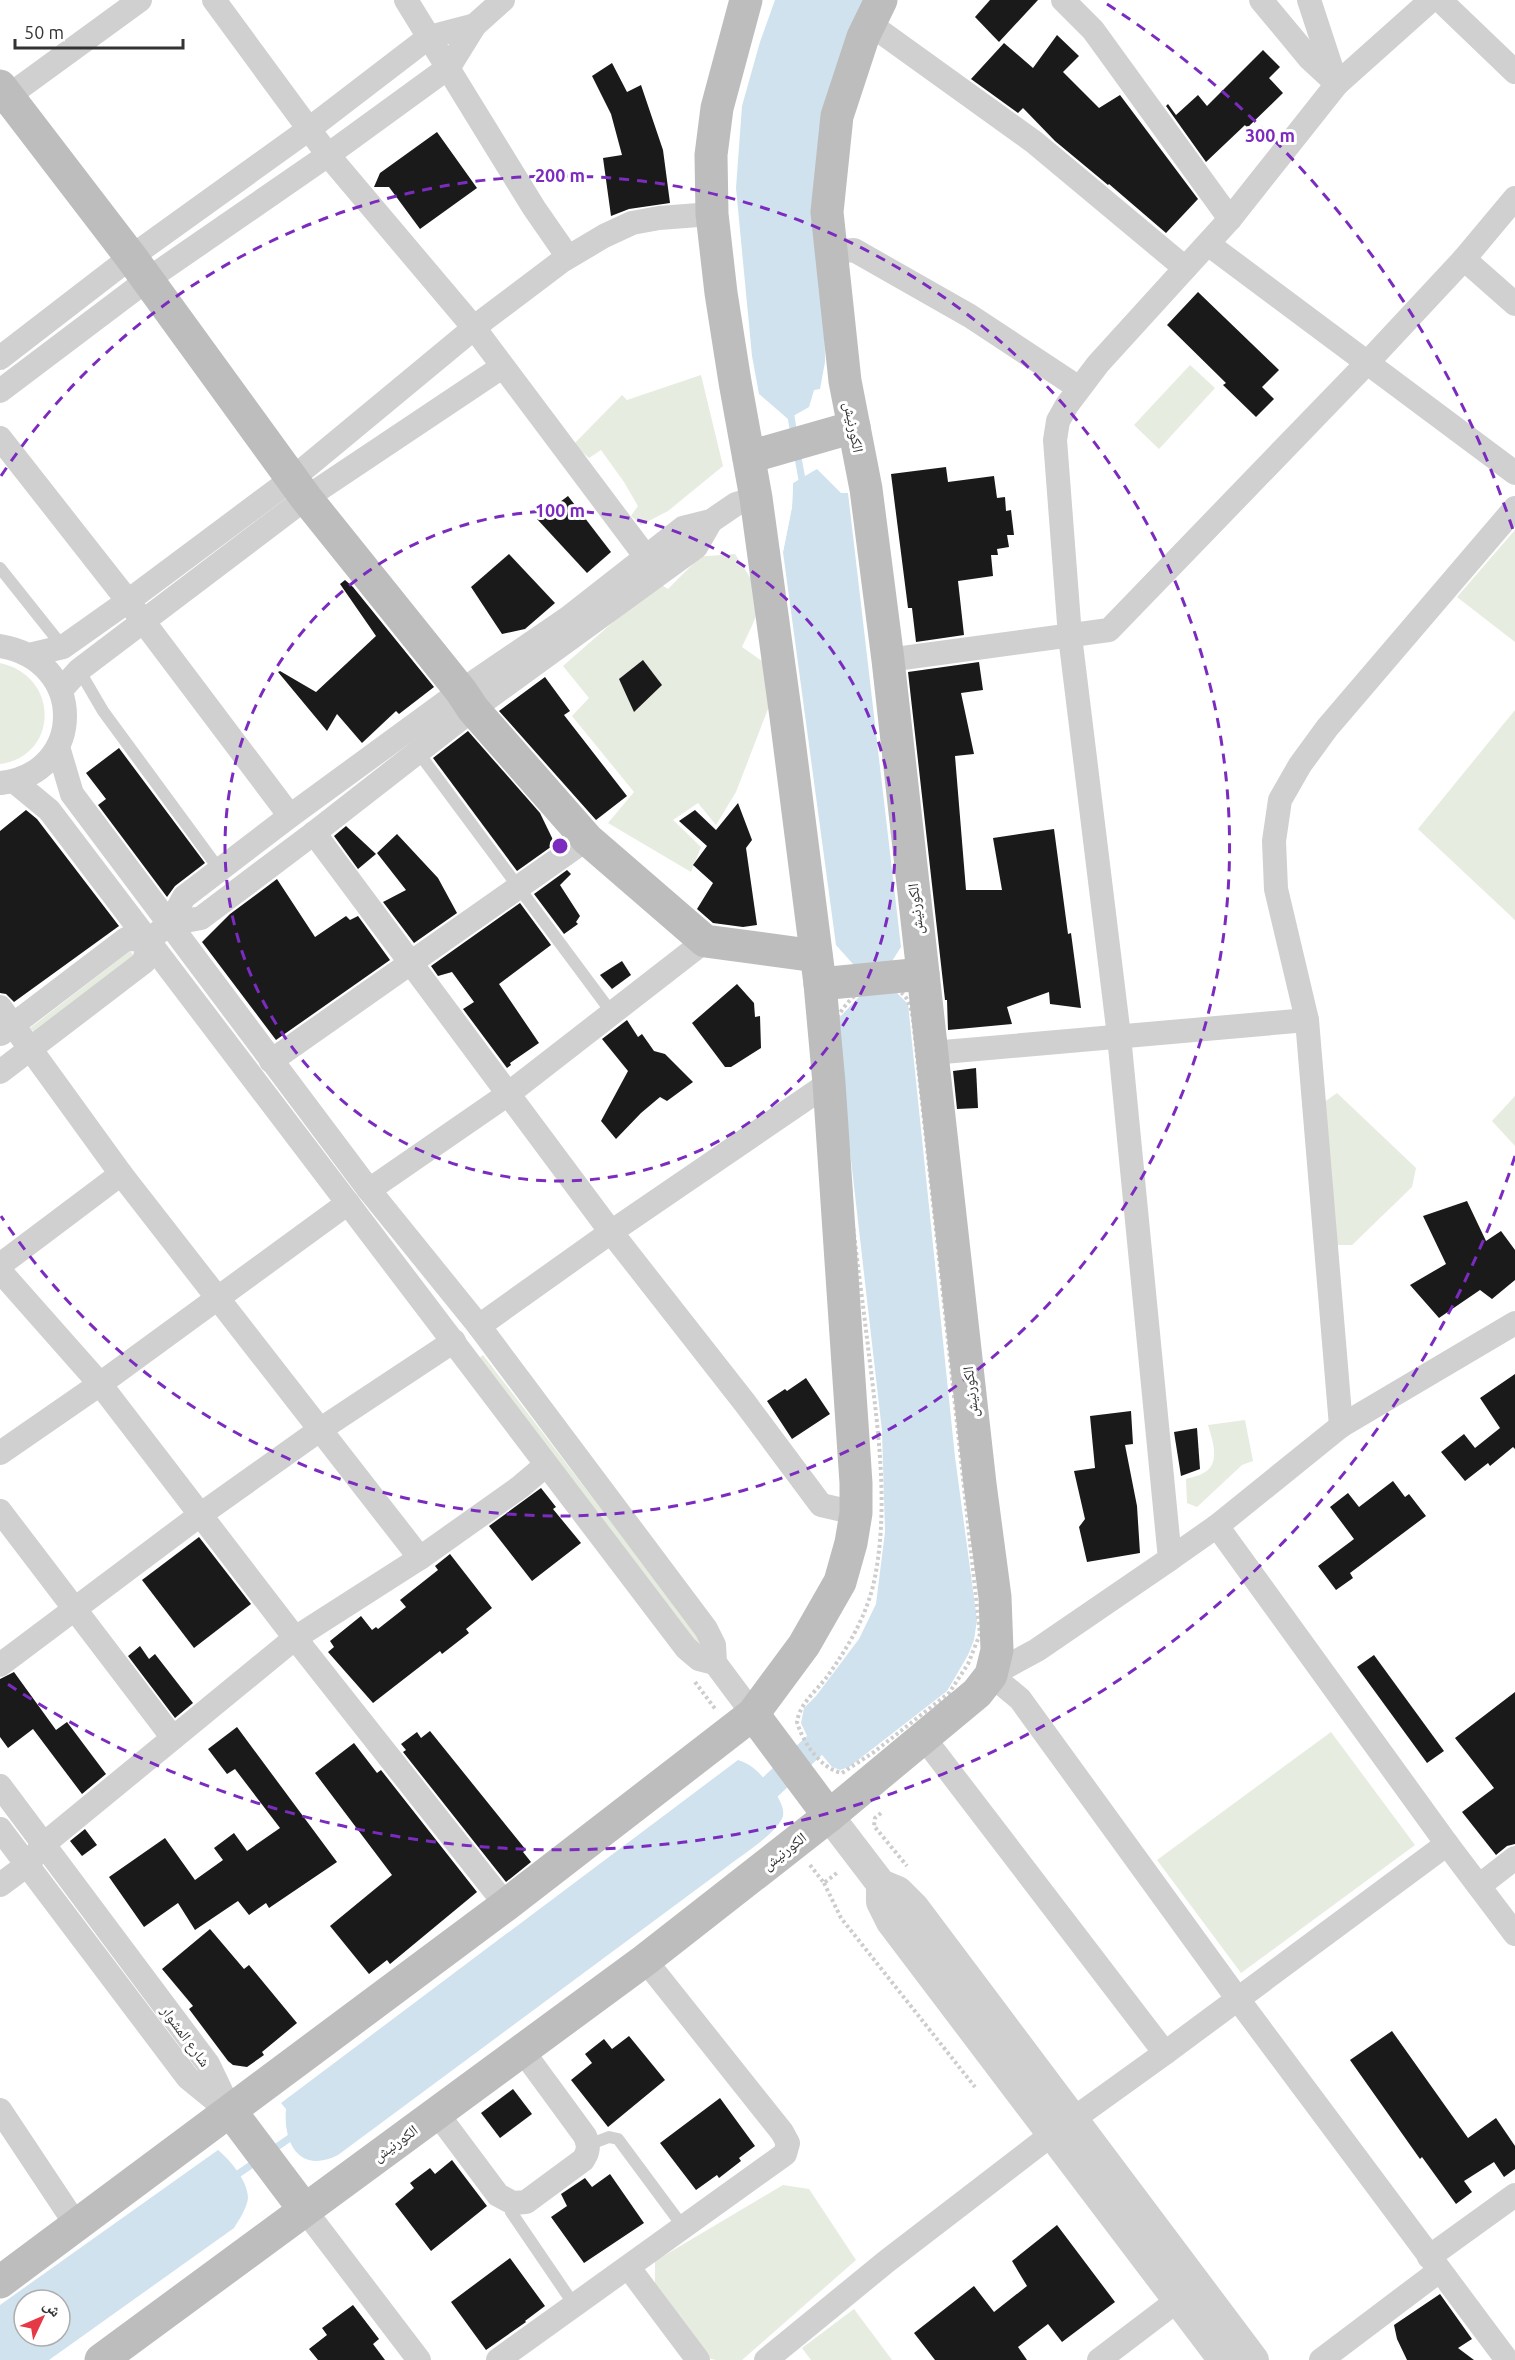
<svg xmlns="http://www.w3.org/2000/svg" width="1515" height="2360" viewBox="0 0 1515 2360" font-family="Ubuntu,'Noto Naskh Arabic',sans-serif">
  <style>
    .green { fill: #e6ecdf }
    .water { fill: #cfe2ee; fill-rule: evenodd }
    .pier { fill: #fff }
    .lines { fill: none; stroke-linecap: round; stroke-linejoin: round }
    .stream { stroke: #cfe2ee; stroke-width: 7 }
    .canal { stroke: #cfe2ee; stroke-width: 24 }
    .building { fill: #1a1a1a }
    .path { stroke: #cdcdcd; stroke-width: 4; stroke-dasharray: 3 3; stroke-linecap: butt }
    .service { stroke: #d0d0d0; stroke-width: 12 }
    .minor { stroke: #d0d0d0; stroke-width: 24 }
    .tertiary { stroke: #d0d0d0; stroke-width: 30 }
    .secondary { stroke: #bdbdbd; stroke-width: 33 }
    .ring { fill: none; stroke: #7b2cbf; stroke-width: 3; stroke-dasharray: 10 8 }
    .labels { text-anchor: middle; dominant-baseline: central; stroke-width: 6; stroke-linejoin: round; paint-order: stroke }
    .street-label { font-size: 15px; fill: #333; stroke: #fff }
    .centre { fill: #7b2cbf; stroke: #fff; stroke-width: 3 }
    .ring-label { font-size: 18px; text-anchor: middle; font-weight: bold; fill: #7b2cbf; stroke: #fff; stroke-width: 6; stroke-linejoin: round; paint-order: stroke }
  </style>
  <rect width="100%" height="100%" fill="#fff"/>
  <g class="green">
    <polygon points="1190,365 1215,388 1159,449 1134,425"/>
    <polygon points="701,375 723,466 668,511 641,525 631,516 638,506 624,482 601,450 589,458 573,445 622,395 627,400"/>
    <polygon points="1515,530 1515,642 1457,597"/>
    <path d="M735,554C765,600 766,597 742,647L766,664L773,696L736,792L716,825L698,803L673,820L701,847L691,872L608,823L634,792L572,716L589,698L563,666L644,595L660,584L668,589L694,563V557Z"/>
    <path d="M0,663C60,676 59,756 0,764Z"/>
    <polygon points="1515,710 1515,920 1418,829"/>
    <polygon points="130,951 136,958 37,1035 30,1028"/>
    <polygon points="1337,1093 1416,1168 1412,1187 1352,1245 1335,1245 1323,1103"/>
    <polygon points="1515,1096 1515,1146 1492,1121"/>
    <polygon points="483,1355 704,1643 699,1646 478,1359"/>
    <path d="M1245,1420L1253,1461L1242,1465L1197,1507L1187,1503L1186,1479C1192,1477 1200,1476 1205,1472C1221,1463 1212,1438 1208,1425Z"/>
    <polygon points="1331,1732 1415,1845 1241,1973 1157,1860"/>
    <polygon points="783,2185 809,2189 856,2260 742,2360 716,2360 703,2357 655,2288 655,2261"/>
    <polygon points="854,2309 892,2360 811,2360 802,2348"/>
  </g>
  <g class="water">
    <polygon points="775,0 868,0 824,282 825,362 820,389 814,390 809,407 788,419 759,394 752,356 736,188 742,106 760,42"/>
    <polygon points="817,468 848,493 901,947 887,969 861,973 836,945 783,552 792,507 793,483"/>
    <polygon points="893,989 908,1004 955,1457 977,1620 974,1640 968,1655 947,1691 849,1767 840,1770 832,1767 808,1738 801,1723 804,1708 816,1696 859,1639 876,1604 885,1532 882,1431 838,1046 838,1019 859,997"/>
    <path d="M738,1760C753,1765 761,1774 770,1786C776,1794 785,1806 783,1816C779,1832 738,1858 724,1869L338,2155C300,2174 283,2144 286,2109L281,2103Z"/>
    <path d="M218,2150C230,2160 248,2181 248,2198C247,2208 239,2220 234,2228L49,2360H0V2305ZM24,2300H60V2336H24Z"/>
  </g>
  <polygon class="pier" points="815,466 818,466 846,488 848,493 841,493 817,469 793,483 792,507 783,552 781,545 789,506 790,483"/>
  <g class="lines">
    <g class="stream">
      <polyline points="790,410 794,435"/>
      <polyline points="797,452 803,485"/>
      <polyline points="271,2151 297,2133"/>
      <polyline points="232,2178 257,2161"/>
    </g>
    <polyline class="canal" points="766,1791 833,1728"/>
  </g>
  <g class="building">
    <polygon points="990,0 1038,0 999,42 975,17"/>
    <polygon points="1057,35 1079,56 1063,72 1099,108 1120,95 1198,199 1166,233 1109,184 1108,185 1055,141 1023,108 1018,113 971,79 1004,43 1033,68"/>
    <polygon points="1263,50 1280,67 1269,78 1283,93 1247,128 1245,125 1206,162 1166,106 1168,104 1176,115 1198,95 1207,106"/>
    <polygon points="612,63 627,92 641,85 663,150 670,203 629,209 611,216 603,158 622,155 611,114 592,76"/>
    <polygon points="437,132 477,188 420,229 389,187 374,187 380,173"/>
    <polygon points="1198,292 1279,370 1262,387 1274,399 1256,417 1223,385 1226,383 1167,325"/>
    <polygon points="946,467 948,482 994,476 997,498 1005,497 1006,511 1011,510 1014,535 1007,535 1009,547 997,549 998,555 991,555 993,576 958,581 964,635 916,642 912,608 908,608 891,474"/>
    <polygon points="568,496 611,552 587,573 537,519"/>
    <polygon points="509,554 555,603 525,629 502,634 471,587"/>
    <polygon points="345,580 353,587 434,687 399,714 396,711 362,743 337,714 327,731 278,672 280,671 316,692 376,636 340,584"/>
    <polygon points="643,660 662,685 634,712 619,679"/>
    <polygon points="979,662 983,690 961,693 974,754 955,756 966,890 1002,890 993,838 1054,829 1068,934 1071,933 1081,1008 1050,1004 1049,992 1007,1007 1012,1024 948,1030 947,1000 945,1000 908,672"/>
    <polygon points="545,677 570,711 564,715 627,796 596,820 499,711"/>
    <polygon points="468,731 540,813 555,844 517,871 433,758"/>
    <polygon points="119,748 205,863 175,886 167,897 98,805 106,799 86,773"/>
    <polygon points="738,803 752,840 746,848 757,925 743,927 713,923 697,909 713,883 693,865 707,846 679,821 695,810 716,830"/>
    <polygon points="26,810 37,819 119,926 14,1002 6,994 0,993 0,831"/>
    <polygon points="346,826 376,854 358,869 334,836"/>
    <polygon points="397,834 438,878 457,913 414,943 383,902 406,890 377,853"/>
    <polygon points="567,870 571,874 560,885 580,916 576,922 578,924 564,934 534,894"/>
    <polygon points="277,879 315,937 346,916 350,920 358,916 390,960 276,1040 202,942 230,914"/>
    <polygon points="520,903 551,945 499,984 539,1043 510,1063 511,1065 507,1068 463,1009 474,1002 452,972 438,976 431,966"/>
    <polygon points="622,961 631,975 612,989 600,975"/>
    <polygon points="737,984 754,1003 755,1017 760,1016 761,1048 731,1067 725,1067 692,1023"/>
    <polygon points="627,1020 638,1037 642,1034 654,1051 665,1054 693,1082 667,1101 660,1097 641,1113 616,1139 601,1121 628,1071 602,1039"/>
    <polygon points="976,1068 978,1108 957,1109 953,1071"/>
    <polygon points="1467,1201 1486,1241 1501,1231 1515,1250 1515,1280 1492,1299 1480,1290 1439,1318 1410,1285 1446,1264 1423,1216"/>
    <polygon points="1515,1374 1515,1449 1513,1447 1490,1466 1488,1463 1465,1481 1441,1452 1464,1434 1475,1448 1500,1428 1480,1398"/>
    <polygon points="806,1378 830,1414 792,1439 767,1401 785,1389 787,1391"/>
    <polygon points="1131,1411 1133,1444 1125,1445 1137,1506 1140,1553 1087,1562 1079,1527 1085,1519 1074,1471 1095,1468 1090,1416"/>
    <polygon points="1197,1428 1200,1469 1181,1476 1174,1432"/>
    <polygon points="1393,1481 1405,1497 1409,1494 1426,1516 1350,1573 1353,1578 1336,1590 1318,1566 1354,1539 1330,1507 1348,1493 1359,1507"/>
    <polygon points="541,1488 556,1507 553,1509 581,1543 532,1581 489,1526"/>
    <polygon points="199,1537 251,1604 194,1648 142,1580"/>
    <polygon points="450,1554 492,1608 466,1629 469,1633 442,1654 440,1651 373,1703 328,1652 334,1647 330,1641 361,1616 372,1630 376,1627 378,1629 406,1607 400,1600 438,1570 435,1566"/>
    <polygon points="140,1646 149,1659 155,1654 193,1703 175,1718 128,1656"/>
    <polygon points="1374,1655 1444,1751 1427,1763 1357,1667"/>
    <polygon points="14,1672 56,1730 67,1722 106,1774 82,1794 33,1729 8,1748 0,1737 0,1679"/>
    <polygon points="1515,1692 1515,1844 1507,1846 1496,1855 1462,1812 1494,1788 1455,1738"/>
    <polygon points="237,1727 337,1862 269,1908 266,1903 249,1915 238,1901 195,1930 178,1903 144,1927 109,1877 165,1838 195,1880 223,1860 214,1848 234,1833 247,1851 280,1828 235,1769 227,1774 208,1749"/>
    <polygon points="430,1731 526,1850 523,1852 531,1862 506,1882 403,1752 406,1750 401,1744 417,1732 421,1738"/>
    <polygon points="354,1743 377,1773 381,1770 477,1892 390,1964 387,1960 369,1974 330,1926 392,1875 315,1773"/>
    <polygon points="85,1829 97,1845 82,1856 70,1841"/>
    <polygon points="210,1929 244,1969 249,1965 297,2023 262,2052 264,2055 247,2067 233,2065 228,2061 189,2009 193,2006 162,1969"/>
    <polygon points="1392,2031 1468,2138 1496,2118 1515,2146 1515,2169 1504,2177 1494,2162 1464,2181 1472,2192 1456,2204 1422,2157 1420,2159 1350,2060"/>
    <polygon points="629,2036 665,2080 608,2127 571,2080 592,2063 585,2054 604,2039 612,2049"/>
    <polygon points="513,2089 532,2114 500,2138 481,2113"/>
    <polygon points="720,2098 755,2146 739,2158 741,2161 719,2178 717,2175 696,2190 660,2143"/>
    <polygon points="452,2160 487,2206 431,2251 395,2204 414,2188 410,2183 430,2168 435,2174"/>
    <polygon points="610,2174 644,2223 584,2263 551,2217 567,2206 561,2194 585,2178 592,2187"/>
    <polygon points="1057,2225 1115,2302 1062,2342 1048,2324 1018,2347 1027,2360 935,2360 914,2333 974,2286 994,2312 1027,2286 1012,2261"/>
    <polygon points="510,2258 545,2306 525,2321 526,2322 486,2350 451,2302"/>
    <polygon points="1440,2294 1472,2339 1458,2348 1474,2360 1407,2360 1397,2339 1394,2325"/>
    <polygon points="353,2305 379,2339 373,2344 385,2360 318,2360 309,2349 327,2335 322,2328"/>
  </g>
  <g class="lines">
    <g class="path">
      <path d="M878,987C904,988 909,996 913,1020L980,1634L968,1664L949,1693L874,1752L842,1773C821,1769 803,1743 797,1722C800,1702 818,1690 829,1674C850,1644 868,1613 875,1577C890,1499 876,1416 867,1338C854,1234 840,1130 834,1027C834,1017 854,993 864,989C868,987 874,987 878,987Z"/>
      <polyline points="695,1682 716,1710"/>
      <polyline points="881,1813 875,1818 874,1826 907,1866"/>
      <polyline points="810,1865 824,1883 838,1872"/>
      <polyline points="824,1883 841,1918 975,2087"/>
    </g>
    <g class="service">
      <polyline points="0,568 63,647"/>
      <polyline points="79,670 103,711 219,869"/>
      <polyline points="418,752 612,1013"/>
      <polyline points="588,2145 609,2137 618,2139 684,2228"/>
      <polyline points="513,2203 511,2212 575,2306"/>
    </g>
    <g class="minor">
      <polyline points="214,0 328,155 475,329 646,557"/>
      <polyline points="406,0 534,208 568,257"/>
      <polyline points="1063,0 1093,30 1230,219"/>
      <polyline points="1261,0 1310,59 1337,84"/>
      <polyline points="1309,0 1336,82"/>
      <polyline points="1431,0 1337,84 1230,219 1098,364 1067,405 1058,421 1055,440 1070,636 1119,1036 1170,1559 1037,1650 991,1675 1020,1699 1237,1998 1507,2360"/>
      <polyline points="1440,0 1515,72"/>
      <polyline points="870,24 1034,142 1185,268"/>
      <polyline points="0,102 140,0"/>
      <polyline points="1208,244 1515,473"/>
      <polyline points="831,252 854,250 970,316 1079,388"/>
      <polyline points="1464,259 1515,304"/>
      <polyline points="0,358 131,257 309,129 429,37 475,25"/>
      <polyline points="0,391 147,280 328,155 449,67 475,25 503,0"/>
      <polyline points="0,438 128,601 290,816"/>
      <path d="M0,646C87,660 86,773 1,783"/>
      <polyline points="29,655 63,647 128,601 293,478 485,319 562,261 604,236 632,223 659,218 712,214"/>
      <polyline points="888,660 1109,630 1367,363 1464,259 1515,198"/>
      <polyline points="61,690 79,670 306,498 502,367"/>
      <polyline points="58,747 72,794 369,1190 479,1326 706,1629 714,1645 715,1663 753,1714"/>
      <polyline points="15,782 49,810 686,1648 699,1659 715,1663"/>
      <polyline points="314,833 611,1232 745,1403 821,1505 856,1513"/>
      <polyline points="169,924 201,918 314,833 473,709 696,547 711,521"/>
      <polyline points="0,1007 121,1174 420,1558"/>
      <polyline points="1,1034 126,939 149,940"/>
      <polyline points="932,1053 1307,1020"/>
      <polyline points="271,1061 587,839"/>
      <polyline points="0,1072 144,962 149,940 169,924 184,897 290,816 461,691 568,618 683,528 711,521 736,504 756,498"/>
      <polyline points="369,1190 508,1094 705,941"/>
      <polyline points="0,1265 121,1174"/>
      <polyline points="0,1271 100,1384 295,1638 506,1905"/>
      <polyline points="479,1326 611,1232 829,1083"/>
      <polyline points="1341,1426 1307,1020 1276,889 1274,841 1280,800 1300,765 1327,728 1515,508"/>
      <polyline points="0,1453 100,1384 348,1203"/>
      <polyline points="0,1511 173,1738"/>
      <polyline points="1217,1526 1447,1844 1515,1934"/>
      <polyline points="1170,1559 1217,1526 1341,1426 1515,1323"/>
      <polyline points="0,1665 200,1515 321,1429 454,1341"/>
      <polyline points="924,1738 1165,2053"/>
      <polyline points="0,1786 208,2064 231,2112"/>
      <polyline points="0,1829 188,2078 226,2109"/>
      <polyline points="0,1885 27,1865 44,1844 295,1638 420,1558 520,1487 546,1465"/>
      <polyline points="1479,1886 1515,1858"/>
      <polyline points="0,2110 77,2226"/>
      <path d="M436,2112L498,2195L513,2203L526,2202L583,2160C589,2151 589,2146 585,2136L522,2050"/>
      <polyline points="304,2209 419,2360"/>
      <polyline points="1429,2257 1515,2195"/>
      <polyline points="629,2268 698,2360"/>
      <polyline points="498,2360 785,2154 788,2143 782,2132 645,1960"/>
      <polyline points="766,2360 887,2261 1051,2135 1165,2053 1447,1844"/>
      <polyline points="1099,2360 1178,2300"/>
      <polyline points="1321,2360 1439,2271"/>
    </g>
    <g class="tertiary">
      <polyline points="829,1816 881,1884 898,1891 914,1907 1254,2360"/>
      <polyline points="881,1884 881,1902 891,1922 1223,2360"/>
    </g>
    <g class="secondary">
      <polyline points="0,86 131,257 306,498 461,691 473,709 587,839 705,941 816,956"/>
      <polyline points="749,457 854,427"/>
      <polyline points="820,984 923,974"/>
      <polyline points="753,1714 829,1816"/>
      <polyline points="231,2112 304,2209"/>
      <polyline points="0,2282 506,1905 753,1714 804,1645 840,1582 851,1543 856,1513 856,1483 829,1083 820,984 786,717 756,498 735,382 721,293 712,214 711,155 717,108 746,0"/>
      <polyline points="101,2360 645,1960 829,1816 977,1693 991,1675 997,1650 995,1597 980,1484 888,660 866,489 845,381 827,212 837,116 863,37 881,0"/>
    </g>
  </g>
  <g class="ring">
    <circle cx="560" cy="846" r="335"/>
    <path d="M1 476A670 670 0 1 1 1 1216"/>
    <path d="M1515 1156A1004 1004 0 0 1 6 1683M1107 4A1004 1004 0 0 1 1515 536"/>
  </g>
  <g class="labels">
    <g class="street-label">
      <text transform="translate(854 427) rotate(79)">الكورنيش</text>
      <text transform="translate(915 909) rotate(-96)">الكورنيش</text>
      <text transform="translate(970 1392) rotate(-96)">الكورنيش</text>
      <text transform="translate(784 1851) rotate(-38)">الكورنيش</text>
      <text transform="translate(186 2036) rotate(54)">شارع المشوار</text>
      <text transform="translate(395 2143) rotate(-36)">الكورنيش</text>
    </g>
  </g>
  <circle cx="560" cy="846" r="9" class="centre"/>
  <g class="ring-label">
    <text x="1270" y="142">300 m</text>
    <text x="560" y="182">200 m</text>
    <text x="560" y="517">100 m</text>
  </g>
  <g transform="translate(42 2318) rotate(46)"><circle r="28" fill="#ffffff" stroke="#adadad" stroke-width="1.5"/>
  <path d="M0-4.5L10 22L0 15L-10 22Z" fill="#e63946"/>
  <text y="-9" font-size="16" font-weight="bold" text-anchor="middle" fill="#333333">ش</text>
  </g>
  <path d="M15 39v9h168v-9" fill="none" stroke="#333333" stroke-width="3"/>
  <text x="24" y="39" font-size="18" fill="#333333" stroke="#ffffff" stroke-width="4.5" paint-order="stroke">50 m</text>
</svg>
